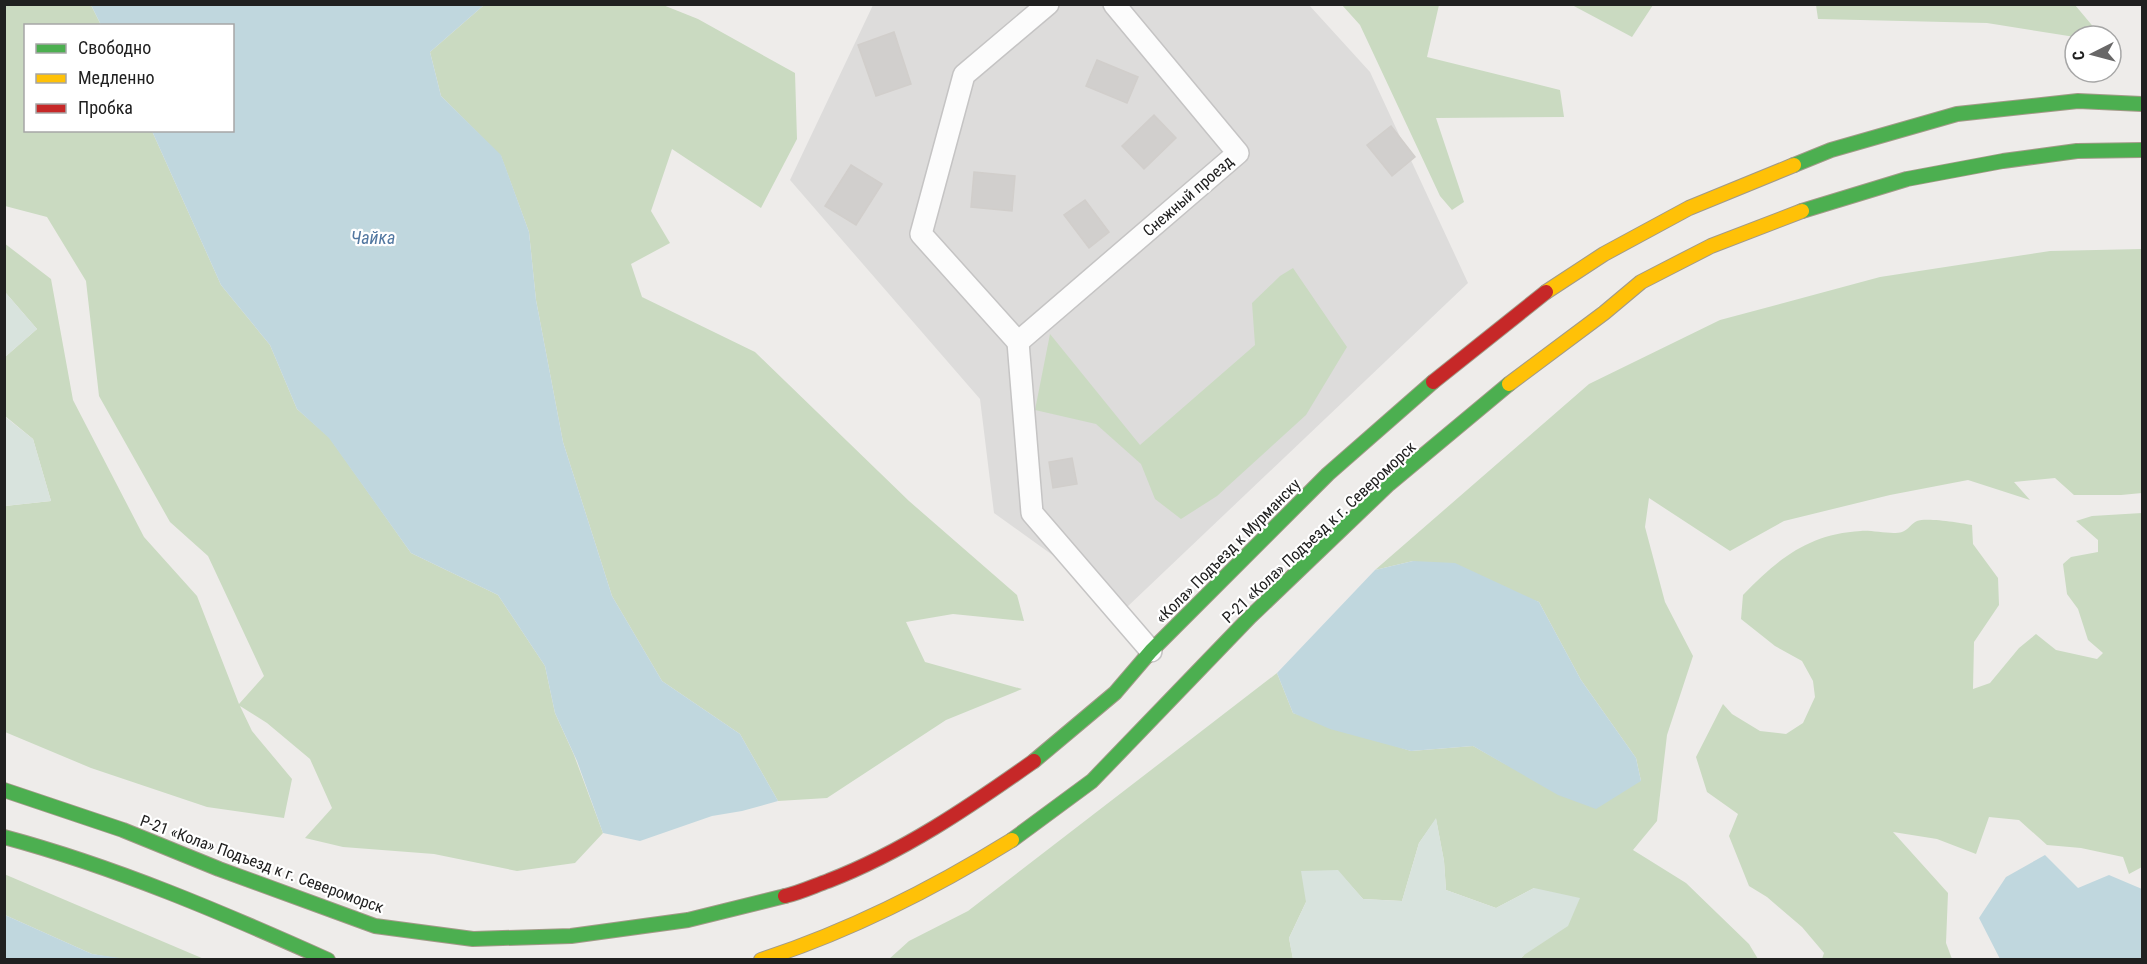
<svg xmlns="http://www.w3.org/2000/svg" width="2147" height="964" viewBox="0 0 2147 964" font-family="'Roboto Condensed',sans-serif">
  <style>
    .residential { fill: #dddcdb }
    .forest { fill: #cadac1 }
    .wetland { fill: #d8e3dd }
    .water { fill: #c0d7de }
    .building { fill: #d1cfcd; stroke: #d1cecb; stroke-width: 1.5 }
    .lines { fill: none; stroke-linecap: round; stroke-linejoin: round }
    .street-casing { stroke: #c5c4c4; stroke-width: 24 }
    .fast-casing { stroke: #a29a88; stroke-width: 16 }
    .slow-casing { stroke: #a29a88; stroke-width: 16 }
    .jam-casing { stroke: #a29a88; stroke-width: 16 }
    .street { stroke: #fcfcfc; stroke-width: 21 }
    .fast { stroke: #4caf50; stroke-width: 14 }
    .slow { stroke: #ffc107; stroke-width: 14 }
    .jam { stroke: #c62828; stroke-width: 14 }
    .labels { text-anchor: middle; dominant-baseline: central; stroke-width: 4.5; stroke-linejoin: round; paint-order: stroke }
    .street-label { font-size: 16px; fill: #202020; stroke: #fff }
    .water-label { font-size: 18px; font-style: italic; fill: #5277a0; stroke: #fff }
  </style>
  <rect width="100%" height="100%" fill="#eeecea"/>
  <polygon class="residential" points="873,5 1309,5 1370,72 1468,283 1126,608 994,513 980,399 790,180"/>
  <g class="forest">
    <polygon points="5,5 91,5 101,25 26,26 26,130 152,131 221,285 270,345 297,409 329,437 411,553 498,595 545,666 555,713 574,755 603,833 575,863 517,871 434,854 343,847 305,838 332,808 310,759 267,723 240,706 252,731 292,779 284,818 207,807 91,768 5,732 5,506 51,501 33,439 5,416 5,357 37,329 5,292 4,243 51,279 73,400 144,537 197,596 239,704 264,676 208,556 170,522 99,396 86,281 47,217 5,206"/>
    <polygon points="484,5 663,5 698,19 795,73 797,139 761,208 672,149 651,211 670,243 631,264 642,297 755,352 909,501 1017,595 1024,621 953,614 906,622 925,662 1022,689 946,720 827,798 778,801 740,734 662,681 612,596 563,442 536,300 529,232 501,156 441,96 430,52"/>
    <polygon points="1342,5 1439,5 1427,57 1560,90 1564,117 1436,118 1464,202 1452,210 1440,196 1360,25"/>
    <polygon points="1572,5 1653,4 1653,5 1632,37"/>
    <polygon points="1816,5 2075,5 2101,36 2075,37 1987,23 1818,19"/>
    <polygon points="2142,249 2142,493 2121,495 2074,495 2055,478 2014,482 2030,500 1968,480 1890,495 1784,521 1730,551 1649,498 1645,527 1665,602 1693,656 1667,735 1657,821 1633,850 1686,883 1749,944 1758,959 1520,959 1524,955 1534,888 1496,908 1446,890 1444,861 1436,819 1419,843 1402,901 1363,899 1337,870 1306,902 1289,938 1293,959 888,960 909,941 968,911 1277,673 1293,713 1411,751 1473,746 1507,765 1641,781 1636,758 1581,680 1539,602 1413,561 1375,570 1589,384 1720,320 1880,277 2050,251"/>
    <polygon points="1293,268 1347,347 1306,415 1217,496 1181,519 1155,499 1141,464 1096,424 1035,410 1050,334 1140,445 1255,345 1252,303 1280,276"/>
    <path d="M2142,513V867L2129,874L2123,857L2081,848L2047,845L2019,820L1989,817L1976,854L1937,839L1893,832L1948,893L1946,943L1952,959H1822L1824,953L1802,927L1767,897L1749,886L1729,836L1738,814L1707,792L1696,757L1723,704L1732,714L1760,731L1786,734L1803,723L1815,697L1813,681L1802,661L1775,646L1741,619L1743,595C1778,559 1808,534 1861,531C1872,530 1892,535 1902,532C1908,530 1912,523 1917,521C1926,517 1962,523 1972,525L1973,544L1998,578L1999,605L1974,642L1973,689L1990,683L2019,648L2036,634L2056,650L2097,659L2103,653L2088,640L2078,609L2067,594L2063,564L2071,557L2098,552V540L2076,521L2092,516Z"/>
    <polygon points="4,874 204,959 127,960 92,954 5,915"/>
  </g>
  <g class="wetland">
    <polygon points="5,292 37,329 5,357 4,357"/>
    <polygon points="4,416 33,439 51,501 5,506"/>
    <polygon points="1436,818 1444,861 1446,890 1496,908 1534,888 1580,898 1568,926 1524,955 1520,959 1293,959 1289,938 1306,902 1301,871 1338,870 1363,899 1402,901 1419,843"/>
  </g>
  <g class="water">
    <polygon points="91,5 484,5 430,52 441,96 501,155 529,232 536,300 563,442 612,596 662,681 740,734 778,801 742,811 712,816 640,841 603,833 577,761 555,713 545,666 498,595 411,553 329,438 297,409 270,345 221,285 152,131 232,130 232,26 101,25"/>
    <polygon points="1413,561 1455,563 1539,602 1581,680 1636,758 1641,781 1596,809 1558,795 1473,746 1411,751 1330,729 1293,713 1277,673 1375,570"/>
    <polygon points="2045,855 2078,888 2109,875 2142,889 2142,959 2000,959 1979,918 2006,877"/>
    <polygon points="5,915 92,954 127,959 5,959"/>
  </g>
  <g class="building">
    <polygon points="894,32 911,84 876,96 858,45"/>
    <polygon points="1097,60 1138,77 1127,103 1086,86"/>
    <polygon points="1154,115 1176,138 1144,169 1122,146"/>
    <polygon points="1391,126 1415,157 1392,176 1367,145"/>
    <polygon points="851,165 882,184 856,225 825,206"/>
    <polygon points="974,172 1015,176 1012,211 971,207"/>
    <polygon points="1085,200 1109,232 1089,248 1064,215"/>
    <polygon points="1072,458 1077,484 1053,488 1049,462"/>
  </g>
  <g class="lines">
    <g class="street-casing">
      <g id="street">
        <polyline points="1048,4 964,75 921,234 1018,342 1238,153 1114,4"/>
        <polyline points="1018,342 1032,513 1151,651"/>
      </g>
    </g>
    <g class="fast-casing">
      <g id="fast">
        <polyline points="1794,165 1831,150 1957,114 2078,101 2142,104"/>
        <polyline points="1802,211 1907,179 2003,161 2077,151 2142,150"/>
        <polyline points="1034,761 1115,693 1151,651 1328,474 1433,382"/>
        <polyline points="4,790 123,830 219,869 375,926 473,939 571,936 688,920 785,896"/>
        <path d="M4,837C116,867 223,913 328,960"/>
        <polyline points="1012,840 1092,781 1250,617 1389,484 1509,384"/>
      </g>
    </g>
    <g class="slow-casing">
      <g id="slow">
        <polyline points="1546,292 1604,254 1689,208 1794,165"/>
        <polyline points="1509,384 1604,313 1641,282 1711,246 1802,211"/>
        <path d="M761,960C850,931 933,889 1012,840"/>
      </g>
    </g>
    <g class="jam-casing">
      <g id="jam">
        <polyline points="1433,382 1546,292"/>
        <path d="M785,896C799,893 814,886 828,881C903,852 969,807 1034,761"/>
      </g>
    </g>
    <use href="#street" class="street"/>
    <use href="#fast" class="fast"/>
    <use href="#slow" class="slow"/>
    <use href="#jam" class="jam"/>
  </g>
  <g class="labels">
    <g class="street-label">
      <text transform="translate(1188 196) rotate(-41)">Снежный проезд</text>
      <text transform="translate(1319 532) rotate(-43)">Р-21 «Кола» Подъезд к г. Североморск</text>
      <text transform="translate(1228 551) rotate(-45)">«Кола» Подъезд к Мурманску</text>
      <text transform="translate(262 864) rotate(20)">Р-21 «Кола» Подъезд к г. Североморск</text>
    </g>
    <g class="water-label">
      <text x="373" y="237">Чайка</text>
    </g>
  </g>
  <rect width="2147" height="964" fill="none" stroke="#202020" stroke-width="12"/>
  <rect x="24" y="24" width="210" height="108" fill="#ffffff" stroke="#a6a6a6" stroke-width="1.5"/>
  <rect x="36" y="44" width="30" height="9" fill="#4caf50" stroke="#a6a6a6" stroke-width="1.5"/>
  <text x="78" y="54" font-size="18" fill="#202020">Свободно</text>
  <rect x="36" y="74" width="30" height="9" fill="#ffc107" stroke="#a6a6a6" stroke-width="1.5"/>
  <text x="78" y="84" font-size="18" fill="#202020">Медленно</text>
  <rect x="36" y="104" width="30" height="9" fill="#c62828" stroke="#a6a6a6" stroke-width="1.5"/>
  <text x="78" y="114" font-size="18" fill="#202020">Пробка</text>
  <g transform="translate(2093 54) rotate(264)"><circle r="28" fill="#ffffff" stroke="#a6a6a6" stroke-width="1.5"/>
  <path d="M0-4.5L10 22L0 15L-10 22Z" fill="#686767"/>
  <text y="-9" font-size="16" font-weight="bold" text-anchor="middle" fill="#202020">С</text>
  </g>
</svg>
